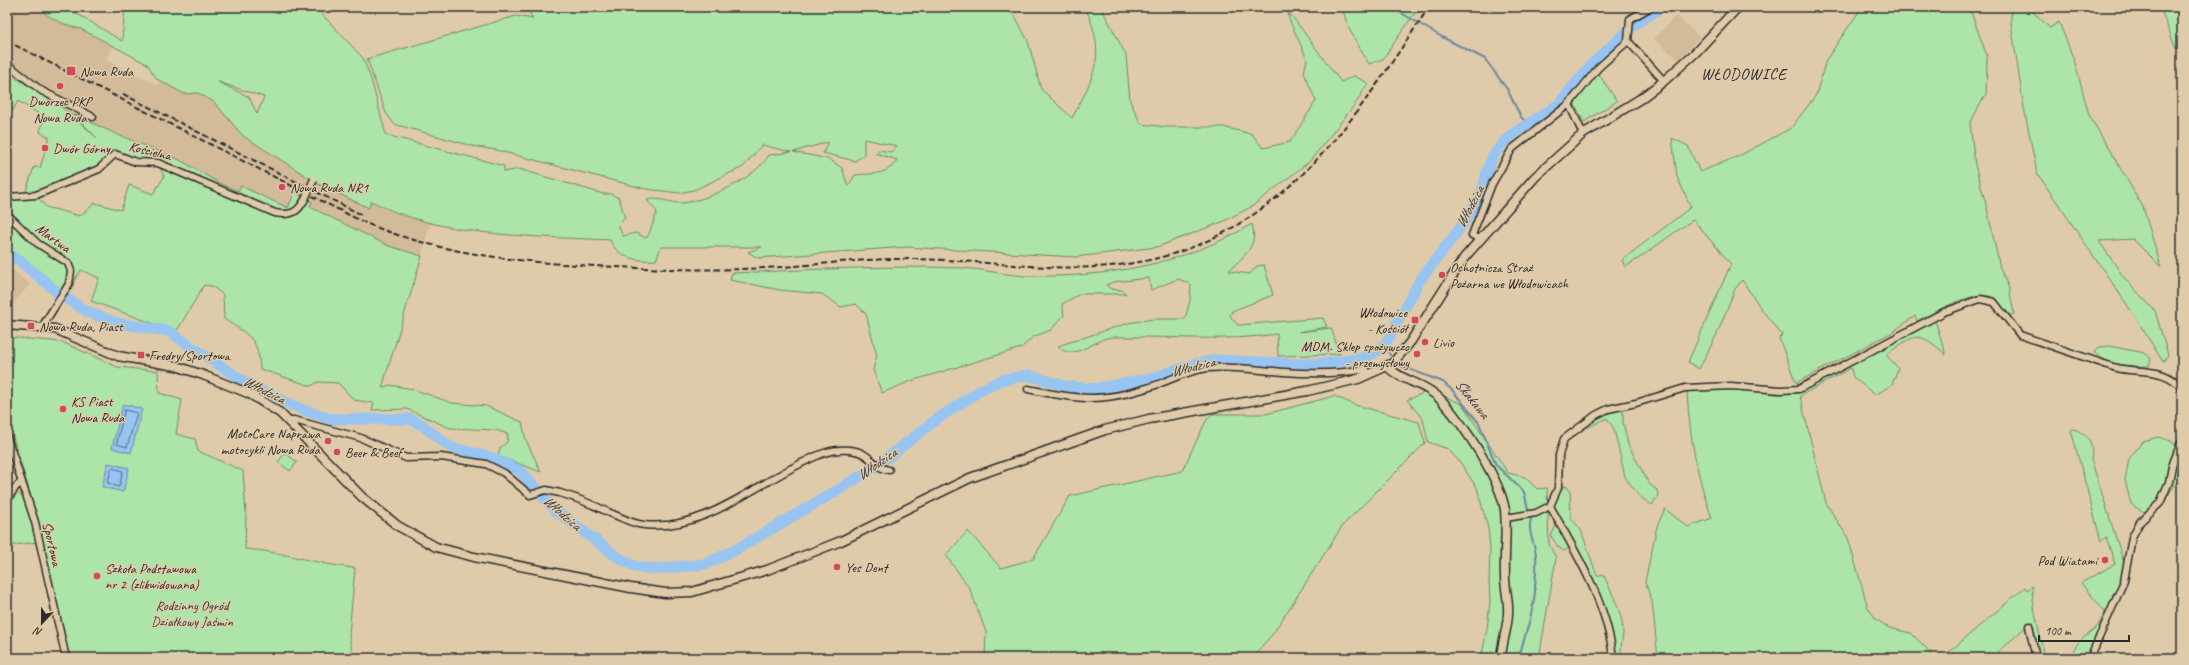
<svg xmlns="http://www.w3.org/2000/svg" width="2189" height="665" viewBox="0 0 2189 665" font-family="Caveat,sans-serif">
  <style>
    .built { fill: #d3bb99 }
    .green { fill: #ade4a8; stroke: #6c886a; fill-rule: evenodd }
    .water { fill: #97c4f1; stroke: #6c87a2 }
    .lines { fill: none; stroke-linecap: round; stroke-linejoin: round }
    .shore { stroke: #56687a; stroke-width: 1 }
    .stream { stroke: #6c87a2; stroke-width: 2 }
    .river { stroke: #97c4f1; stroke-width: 11 }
    .street-casing { stroke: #2b2b2b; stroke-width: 9 }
    .secondary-casing { stroke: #2b2b2b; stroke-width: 11 }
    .street { stroke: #dfcbaa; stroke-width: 6 }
    .secondary { stroke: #dfcbaa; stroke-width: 8 }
    .rail { stroke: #2b2b2b; stroke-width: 2; stroke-dasharray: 6 3; stroke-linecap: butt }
    .street-bridge-casing { stroke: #2b2b2b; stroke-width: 9; stroke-linecap: butt }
    .street-bridge { stroke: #dfcbaa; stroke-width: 6 }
    .poi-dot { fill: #d1495b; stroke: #dfcbaa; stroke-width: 1.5 }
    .labels { text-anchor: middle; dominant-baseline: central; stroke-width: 3; stroke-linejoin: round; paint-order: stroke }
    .poi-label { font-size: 14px; fill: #2b2b2b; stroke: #dfcbaa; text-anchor: start }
    .street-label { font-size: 14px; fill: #2b2b2b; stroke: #dfcbaa }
    .park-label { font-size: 14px; fill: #383e38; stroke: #dfcbaa }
    .water-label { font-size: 15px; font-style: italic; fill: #363a3f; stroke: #dfcbaa }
    .quarter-label { font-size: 16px; letter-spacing: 1px; fill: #2b2b2b; stroke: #dfcbaa }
  </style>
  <rect width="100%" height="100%" fill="#dfcbaa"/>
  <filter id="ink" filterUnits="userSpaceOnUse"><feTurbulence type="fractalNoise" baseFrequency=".025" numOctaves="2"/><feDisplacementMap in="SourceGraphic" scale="8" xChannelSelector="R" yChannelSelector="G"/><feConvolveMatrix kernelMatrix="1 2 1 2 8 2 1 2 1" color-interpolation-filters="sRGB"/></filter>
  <g filter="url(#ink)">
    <g class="built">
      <polygon points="7,7 59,7 115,41 106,60 158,85 163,64 316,172 387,210 430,222 422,256 389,246 310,207 289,210 255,200 92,125 96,115 38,83 7,60"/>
      <polygon points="1676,15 1700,37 1679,60 1654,39"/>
      <polygon points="7,266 30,284 14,303 7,306"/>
    </g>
    <g class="green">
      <path d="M38,7H66L122,41L125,7H315L363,58L371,79L386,135L504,166V172L519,169L603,194H611L619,198L625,218L618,225L623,236L636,233L646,238L649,234L657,212L647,200C657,196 672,204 683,203C711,199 754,179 769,155L791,152L762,145L743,167L694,190L679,193L646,189L496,150L472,146L394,124L386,113L367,59L516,16L533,19L526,7H1003L1015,16L1028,41L1041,89L1072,118C1095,75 1107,54 1085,7H1101L1126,55L1130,101L1141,124L1166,127H1223L1252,134L1263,148L1290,142L1316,101L1304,73L1307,59L1289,19L1288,11L1341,82L1354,76L1368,83L1356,103L1310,161L1251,207L1222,222L1157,247L1075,257L906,247L758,258L748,252L762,247H661L656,260C637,261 618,259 610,240C533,236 441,238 371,201L369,208L322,186L243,136L214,102L198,93L184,94L157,79L147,64L81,29C66,26 48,18 38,7ZM218,82L264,97L257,114L249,97ZM864,139L897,146L891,152L878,150L875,153L897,160C887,176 873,173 855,175L848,186L842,168L829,159L793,152L828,142L823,153L855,161L864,155Z"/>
      <polygon points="1342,7 1419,7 1383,59 1369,64 1348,27"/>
      <path d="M1862,7H1969L1987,56L1986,94L1970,123L1975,165L1987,208L2000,268L2009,288L2014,314L2008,316C2004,309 1998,298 1989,296C1971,291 1933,313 1917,321L1915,316L1891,333L1796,383L1779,338L1782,335L1762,310L1742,280L1735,289L1717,334L1699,369L1688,362L1731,264L1693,220C1669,235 1649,253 1625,267L1622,260L1691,207L1677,177L1672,138L1688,146L1700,172L1739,156L1791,128L1816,95L1826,60Z"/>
      <polygon points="2011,7 2028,7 2050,28 2059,22 2075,63 2089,115 2143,207 2161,267 2133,239 2099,241 2125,279 2155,311 2168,355 2163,362 2136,318 2037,173 2024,108 2011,23"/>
      <polygon points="2160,7 2177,7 2181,35 2176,49"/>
      <path d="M7,72L70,113L97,138L73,114L116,134L178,159L219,183L238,191L241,186L288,208L295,192L312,202L310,207L389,246L422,256L382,388L389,385L413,389L452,403L486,406L522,422L526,440L541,472L498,456L500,448L507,442L508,434L496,430L450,428L407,409L372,410L374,403L354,400L338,383L318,382L311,386L260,369C258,336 249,336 224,319L223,295L212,286L204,285L178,329L174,331L91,301L99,278L81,270L65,295L57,292L19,260L7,254V197H24L34,167L40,168L49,137L40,132L44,117L18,101L13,110L7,107ZM115,154L136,162L159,164L164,177L153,194L129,185L121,210L95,203L80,216L46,207L36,195L99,169Z"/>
      <polygon points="1598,73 1617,101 1584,122 1575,105 1576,100"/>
      <path d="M1252,224C1259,247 1243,256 1229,271L1250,274L1257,266L1264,265L1273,295L1232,311L1230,316L1238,325L1323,318L1327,327L1299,332L1331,328L1340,354L1278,356L1277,334C1224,342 1173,336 1119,337C1116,337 1111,337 1107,338C1092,342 1072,362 1058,346L1128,323L1153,319H1185L1190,301L1191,284L1178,279L1151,290L1149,278L1113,282L1106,285L1111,289L1122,290L1126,294H1080L1062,304L1064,315L1051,330L1033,337L1021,348L911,381L882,393L873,370L877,356L866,314L856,304L841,307L822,294L780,290L730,280L732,273C808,270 886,265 962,268C983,269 1004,275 1025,276C1105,278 1183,265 1252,224Z"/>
      <path d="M1935,320L1946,355C1918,329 1915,334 1886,355L1898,368L1892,385L1875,395L1853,377L1851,368L1800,396L1826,503L1848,538L1868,608L1876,619L1889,628L1911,633L1932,654L1925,658H1658L1652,601L1645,582L1657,526L1665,509L1688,527L1712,518C1697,477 1689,434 1687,390L1733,388L1776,394L1798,393L1920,327Z"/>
      <path d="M7,337L62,342L117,367L158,371L159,393L182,400L176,434L195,439L198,451L243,471L246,514L245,549C282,551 318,565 355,568L349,634L353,658H67L35,522L36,513L7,417Z"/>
      <path d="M2109,346L2144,353L2151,359L2149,366C2130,367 2108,366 2094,352L2099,347Z"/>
      <polygon points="1430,390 1462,404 1508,473 1525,477 1537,489 1547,488 1549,544 1556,558 1539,658 1481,658 1487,630 1490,601 1489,580 1490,548 1488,528 1477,488 1459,461 1448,449 1428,442 1423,419 1407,400"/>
      <polygon points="1334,396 1355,405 1419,422 1425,443 1343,525 1274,632 1252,658 985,658 986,632 970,589 946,555 968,531 1001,568 1033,559 1070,496 1182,471 1206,421 1212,414 1266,414"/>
      <polygon points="1613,409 1623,410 1623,422 1628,444 1649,484 1657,490 1658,495 1652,505 1639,496 1625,477 1614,429 1607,418 1587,428 1584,427"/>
      <path d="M2073,429C2088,433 2094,445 2091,459L2124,563L2122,580L2116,593L2114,592L2112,596L2114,597L2089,658H2071C2074,643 2084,638 2095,629C2100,624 2102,618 2105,612L2081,583L2115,564L2106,537L2101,541L2071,430Z"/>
      <polygon points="2158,437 2171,441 2182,451 2181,475 2160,508 2143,512 2131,504 2125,480 2129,459 2143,441"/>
      <polygon points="285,453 297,462 290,471 278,462"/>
      <path d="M1566,486L1570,491L1571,518L1581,530L1597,576L1603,574C1611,591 1622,612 1623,630C1623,640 1620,646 1621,658H1615L1612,635L1599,591L1572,546L1564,551L1558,547L1551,536L1557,523L1554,505L1560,488Z"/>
      <polygon points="17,493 26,500 37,542 7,546 7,509"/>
      <path d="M2032,586C2032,611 2042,634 2043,658H2037L2029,624L1991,658H1942L2025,587L2027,590Z"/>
    </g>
    <g class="water">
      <polygon points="123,404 142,409 131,453 112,448"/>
      <polygon points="108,463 129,468 123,492 102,487"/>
    </g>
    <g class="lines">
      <g class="shore">
        <polygon points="125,410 137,413 127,447 117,444"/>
        <polygon points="112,468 123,471 119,487 108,483"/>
      </g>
      <g class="stream">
        <polyline points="1391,7 1442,37 1485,59 1507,89 1521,117 1528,124"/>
        <polyline points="1385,345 1390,355"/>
        <polyline points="1401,366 1443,382 1453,391 1479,423 1496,465 1524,492 1528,509"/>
        <path d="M1519,658C1524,636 1533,616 1535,592C1535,580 1537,567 1536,555C1535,543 1527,532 1531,519"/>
      </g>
      <polyline class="river" points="7,254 19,260 57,292 86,311 117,323 168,331 249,385 303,410 331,419 410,419 422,425 450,447 493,458 520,471 555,510 616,556 636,567 658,569 706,564 737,549 838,490 877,466 937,419 981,390 1002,380 1028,375 1065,386 1093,389 1150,379 1191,365 1216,360 1300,364 1330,363 1367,357 1385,345 1420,280 1464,223 1481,195 1487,172 1493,156 1503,143 1514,133 1558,105 1590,66 1635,24 1662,7"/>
      <g class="street-casing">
        <g id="street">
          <polyline points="1651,7 1630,19 1628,41 1664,81"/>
          <polyline points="7,64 42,91 93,117"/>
          <polyline points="1569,104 1583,134"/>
          <path d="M7,197L36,195L99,169L115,154L136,162L158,163L275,213C290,216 298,213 305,199"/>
          <polyline points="7,214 37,243 68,263 71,271 69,284 42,327"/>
          <polyline points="1479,239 1472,235 1492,184 1512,149 1569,104 1598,68 1628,41"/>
          <path d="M1028,389C1079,400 1102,403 1153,386C1171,380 1188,370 1208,368C1233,366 1258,370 1284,372C1310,374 1339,374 1366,369"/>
          <path d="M289,422L294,420L361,438L406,458L441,457L486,464L504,473L530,495L546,490L560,493C577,498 594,505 610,513C621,517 632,524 644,525C700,531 747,491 794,467C808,460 823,451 839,450C871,447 871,468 889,470"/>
          <polyline points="7,437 35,522 66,658"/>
          <polyline points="7,500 15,488 21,482"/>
          <path d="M1550,506C1576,553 1608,604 1613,658"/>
          <path d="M1506,518L1536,513L1550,506L1558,488L1559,455L1564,439L1596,415L1608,409L1636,403L1685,388L1731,386L1781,390L1799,389L1944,312L1980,299L1994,302L2020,335L2116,368C2139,373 2167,367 2182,389"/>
          <polyline points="2029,626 2036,658"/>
          <polyline points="2090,658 2124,581 2132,537 2140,522 2160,503 2169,482 2172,466 2182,440"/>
        </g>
      </g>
      <g class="secondary-casing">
        <g id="secondary">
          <polyline points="7,325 55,329 118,356 176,366 203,375 250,394 280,413 362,497 398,526 436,547 474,557 631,588 665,593 692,592 767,570 808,554 841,541 970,478 1105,430 1149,419 1307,391 1358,379 1387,366 1393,363 1411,341 1464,258 1535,177 1583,134 1640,99 1664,81 1695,53 1738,7"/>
          <path d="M1387,366C1401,382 1426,382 1443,402C1464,425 1500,479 1505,510C1507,532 1504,554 1505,577C1505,589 1509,601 1508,613C1508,627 1502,642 1501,658"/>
        </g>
      </g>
      <use href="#street" class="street"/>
      <use href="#secondary" class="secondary"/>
      <g class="rail">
        <path d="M7,41L359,220C440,256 528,263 616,267C665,269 715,271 764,268C810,266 855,259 901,259C1008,258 1103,288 1207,241C1312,192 1367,99 1429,7"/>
        <polyline points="123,94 364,216"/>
      </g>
      <g class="street-bridge-casing">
        <polyline id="street-bridge" points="305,199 314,179"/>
      </g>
      <use href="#street-bridge" class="street-bridge"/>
    </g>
  </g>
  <g class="poi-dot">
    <rect x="66" y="66" width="10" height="10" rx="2"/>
    <circle cx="60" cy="86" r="4"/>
    <circle cx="45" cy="148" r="4"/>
    <circle cx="282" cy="187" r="4"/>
    <circle cx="1442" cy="275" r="4"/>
    <rect x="1411" y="316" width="8" height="8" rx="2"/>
    <rect x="27" y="322" width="8" height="8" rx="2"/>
    <circle cx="1425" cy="342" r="4"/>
    <circle cx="1417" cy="354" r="4"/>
    <rect x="137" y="351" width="8" height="8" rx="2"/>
    <circle cx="63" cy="409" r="4"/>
    <circle cx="328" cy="441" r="4"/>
    <circle cx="337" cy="452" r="4"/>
    <circle cx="2105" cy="560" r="4"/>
    <circle cx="837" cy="567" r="4"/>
    <circle cx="97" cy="576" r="4"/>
  </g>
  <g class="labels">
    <g class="poi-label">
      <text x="80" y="71">Nowa Ruda</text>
      <text x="60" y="101" text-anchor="middle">Dworzec PKP<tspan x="60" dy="16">Nowa Ruda</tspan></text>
      <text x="53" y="148">Dwór Górny</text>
      <text x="290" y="187">Nowa Ruda NR1</text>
      <text x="1450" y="267">Ochotnicza Straż<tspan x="1450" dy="16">Pożarna we Włodowicach</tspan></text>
      <text x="1407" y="312" text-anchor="end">Włodowice<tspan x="1407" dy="16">- Kościół</tspan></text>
      <text x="39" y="326">Nowa Ruda, Piast</text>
      <text x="1433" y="342">Livio</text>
      <text x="1409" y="346" text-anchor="end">MDM. Sklep spożywczo<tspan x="1409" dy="16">- przemysłowy</tspan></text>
      <text x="149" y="355">Fredry/Sportowa</text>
      <text x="71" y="401">KS Piast<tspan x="71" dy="16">Nowa Ruda</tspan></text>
      <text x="320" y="433" text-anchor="end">MotoCare Naprawa<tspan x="320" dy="16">motocykli Nowa Ruda</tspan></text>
      <text x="345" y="452">Beer &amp; Beef</text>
      <text x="2097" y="560" text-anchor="end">Pod Wiatami</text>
      <text x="845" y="567">Yes Dent</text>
      <text x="105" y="568">Szkoła Podstawowa<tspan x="105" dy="16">nr 2 (zlikwidowana)</tspan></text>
    </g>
    <g class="street-label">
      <text transform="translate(150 151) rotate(14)">Kościelna</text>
      <text transform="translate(53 238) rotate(36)">Martwa</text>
      <text transform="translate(52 544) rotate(77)">Sportowa</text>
    </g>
    <g class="park-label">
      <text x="192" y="605">Rodzinny Ogród<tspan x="192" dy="16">Działkowy Jaśmin</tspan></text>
    </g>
    <g class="water-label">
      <text transform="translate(1470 207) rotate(-62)">Włodzica</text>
      <text transform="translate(1193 367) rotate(-14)">Włodzica</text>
      <text transform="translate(264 390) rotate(27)">Włodzica</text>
      <text transform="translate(1472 399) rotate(51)">Skakawa</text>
      <text transform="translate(877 464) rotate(-35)">Włodzica</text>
      <text transform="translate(562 513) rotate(41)">Włodzica</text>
    </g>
    <g class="quarter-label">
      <text x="1744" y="74">WŁODOWICE</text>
    </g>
  </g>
  <rect width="2189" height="665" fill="none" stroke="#dfcbaa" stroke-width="24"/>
  <rect x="12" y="12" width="2165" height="641" fill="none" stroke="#2b2b2b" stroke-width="1.5" filter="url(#ink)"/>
  <g transform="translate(42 623) rotate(202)" stroke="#dfcbaa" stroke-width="3" paint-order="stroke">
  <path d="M0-3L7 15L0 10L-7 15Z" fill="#2b2b2b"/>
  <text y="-6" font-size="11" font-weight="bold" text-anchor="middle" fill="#2b2b2b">N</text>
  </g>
  <path d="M2039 635v6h90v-6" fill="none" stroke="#2b2b2b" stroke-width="2"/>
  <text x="2045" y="635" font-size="12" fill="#2b2b2b" stroke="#dfcbaa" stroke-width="3" paint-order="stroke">100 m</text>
</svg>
